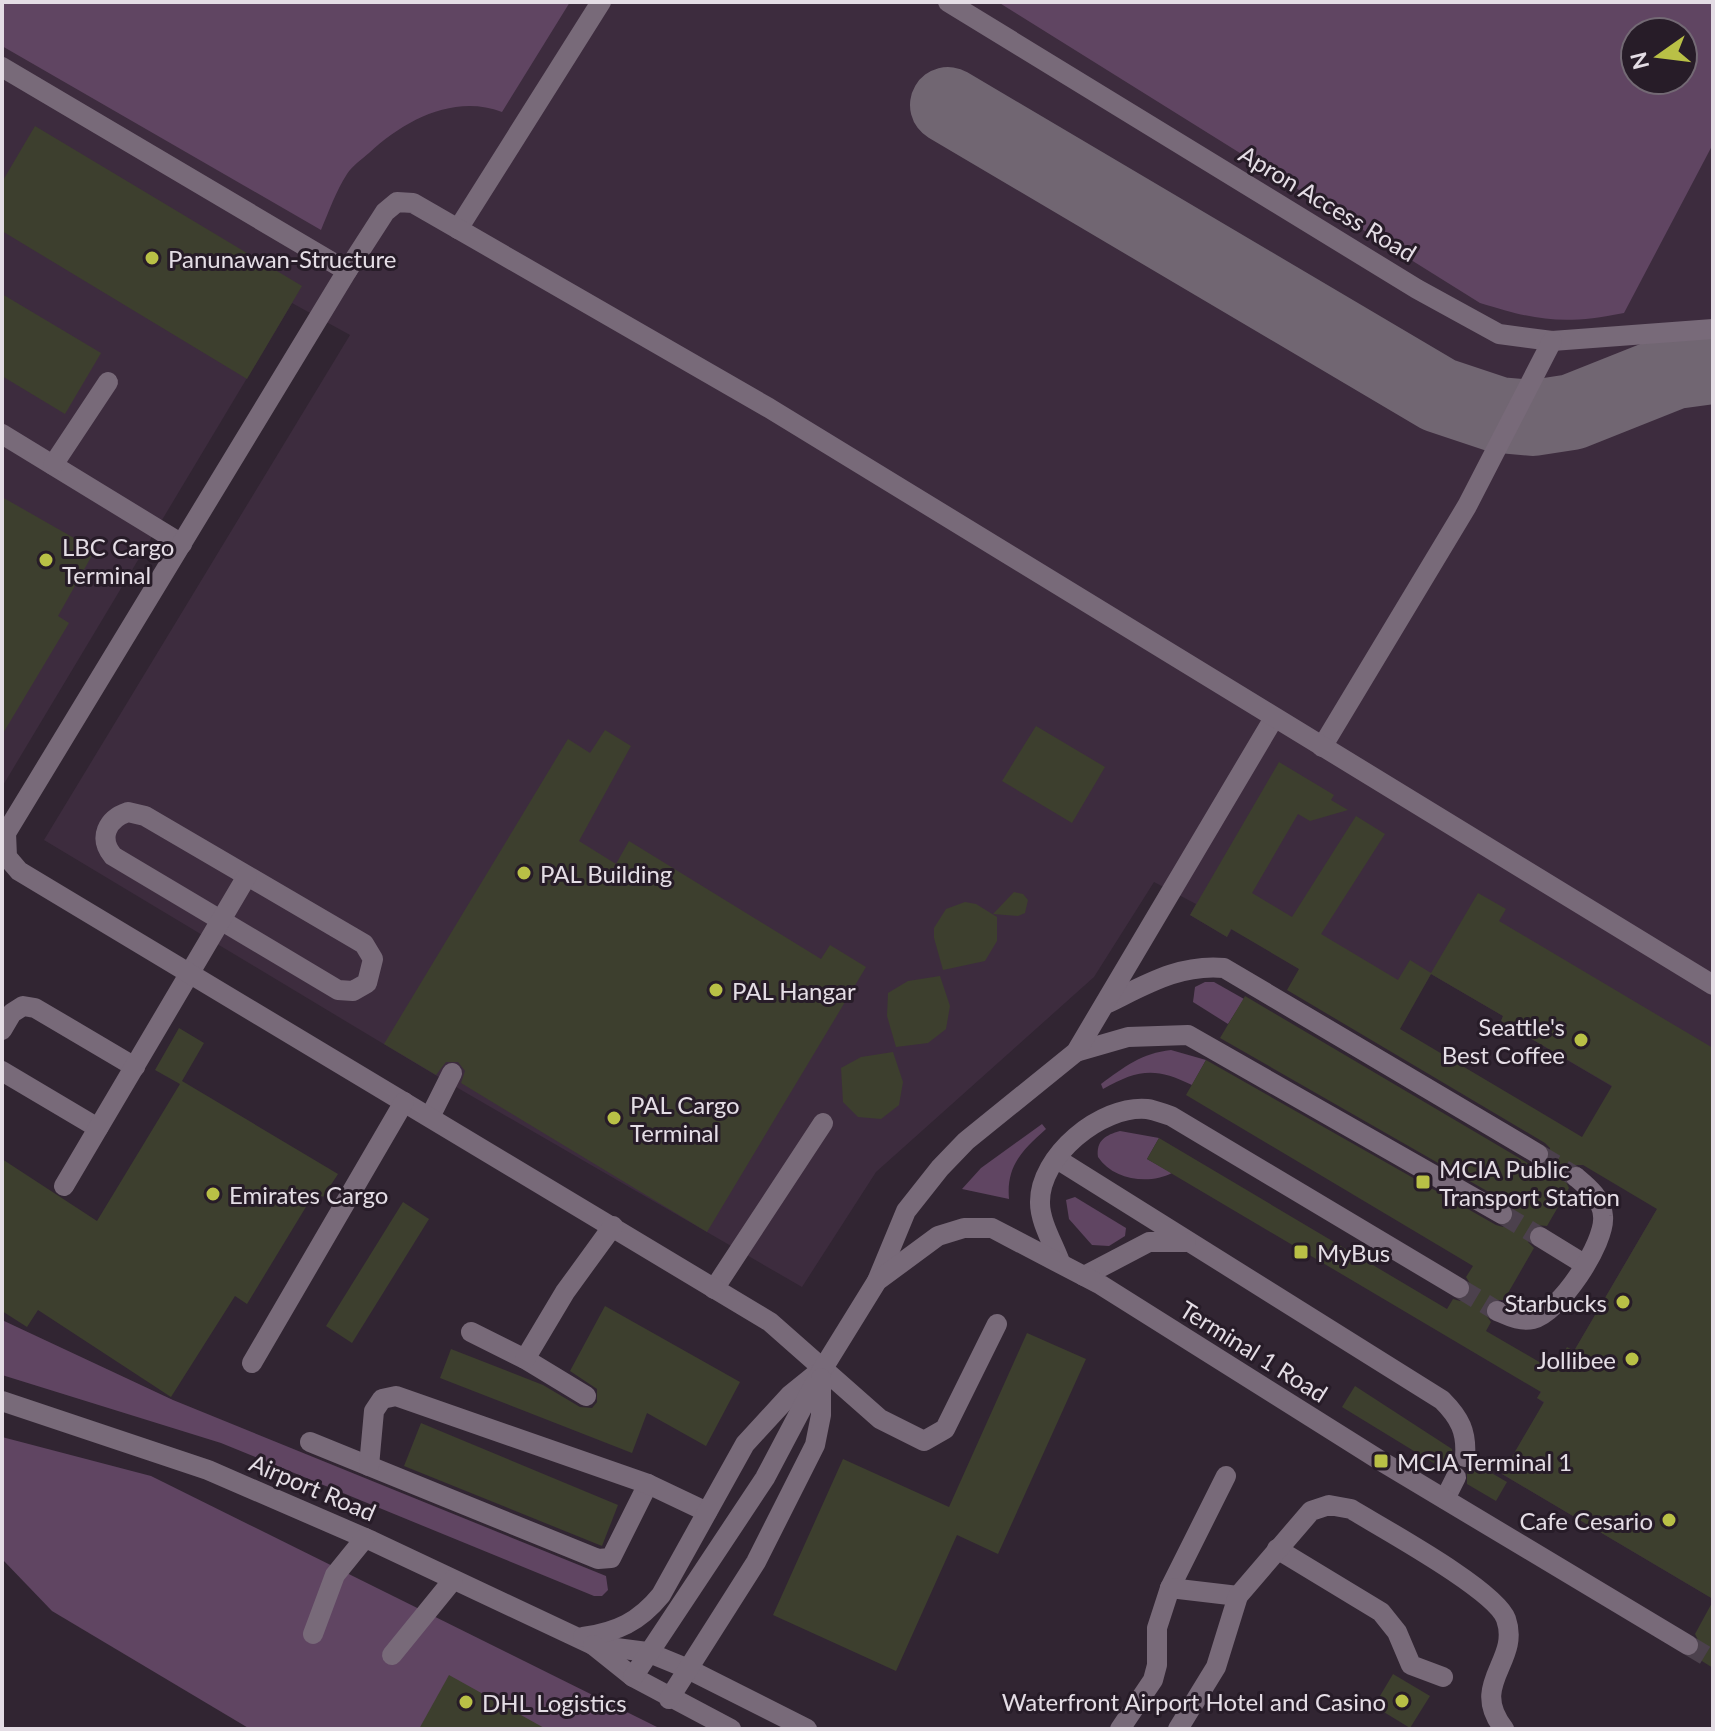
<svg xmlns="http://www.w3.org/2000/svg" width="1715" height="1731" viewBox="0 0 1715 1731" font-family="Lato,sans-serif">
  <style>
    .built { fill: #3d2c3e; fill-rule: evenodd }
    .green { fill: #604562; fill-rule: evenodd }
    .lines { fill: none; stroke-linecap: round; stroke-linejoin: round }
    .taxiway { stroke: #716672; stroke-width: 76 }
    .building { fill: #3d3f2e; fill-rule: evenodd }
    .minor-tunnel { stroke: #4c414d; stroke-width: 20; stroke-dasharray: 20 10; stroke-linecap: butt }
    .minor { stroke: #786a79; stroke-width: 20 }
    .poi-dot { fill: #b9c046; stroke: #271c28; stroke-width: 3 }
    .labels { text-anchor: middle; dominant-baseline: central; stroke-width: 6; stroke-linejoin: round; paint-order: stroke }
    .street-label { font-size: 24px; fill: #e4dde5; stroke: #271c28 }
    .poi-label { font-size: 24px; fill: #e4dde5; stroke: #271c28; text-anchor: start }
  </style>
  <rect width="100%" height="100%" fill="#312532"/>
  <path class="built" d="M2,2H1713V1599L1502,1474L1544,1403L1537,1398L1553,1370L1574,1351L1674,1180L1611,1086L1501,1021L1503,1016L1431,974L1399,1028L1232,929L1227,937L1190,915L1196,904L1154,882L1094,977L876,1172L802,1287L437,1076L44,840L350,335L292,303L2,787ZM1635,32H1683V80H1635Z"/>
  <g class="green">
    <path d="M2,2H570L502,112C454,94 405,120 369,153C362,159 352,166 347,174C336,191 329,211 321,230L2,46Z"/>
    <path d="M998,2H1713V144L1624,313C1564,325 1538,321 1480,303ZM1683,32V80H1635V32Z"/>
    <polygon points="1205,982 1214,982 1244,999 1228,1024 1193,1002 1195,987"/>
    <path d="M1171,1050L1206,1060L1192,1085C1156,1067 1138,1069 1103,1089L1101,1084C1124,1067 1142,1053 1171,1050Z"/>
    <path d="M1042,1124L1046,1129C1023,1150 1006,1165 1009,1199L962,1189L981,1168Z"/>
    <path d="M1120,1131L1159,1138L1147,1159L1172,1173C1149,1185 1113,1180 1098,1157C1096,1140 1106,1135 1120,1131Z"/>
    <polygon points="1075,1197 1126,1228 1125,1236 1109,1246 1092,1245 1069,1219 1066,1200"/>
    <polygon points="2,1320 173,1400 606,1576 608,1590 602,1596 594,1596 221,1443 2,1375"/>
    <polygon points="2,1437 151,1476 661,1729 250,1729 52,1611 2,1559"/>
  </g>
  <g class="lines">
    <polyline class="taxiway" points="948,105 1439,395 1499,415 1533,418 1572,412 1675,371 1713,366"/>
  </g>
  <g class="building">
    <polygon points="35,126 302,286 247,379 2,231 2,182"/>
    <polygon points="2,294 101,353 65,414 2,376"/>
    <polygon points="2,497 95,550 58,616 69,623 2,735"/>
    <polygon points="1036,726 1105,767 1072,823 1002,781"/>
    <polygon points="605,730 631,746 579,841 616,864 629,841 821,959 830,945 866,967 707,1232 461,1083 465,1071 458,1062 446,1062 436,1075 384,1044 568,739 590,753"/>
    <path d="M1279,762L1334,795L1331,800L1348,810L1310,821L1298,814L1252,893L1292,917L1356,816L1385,834L1321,934L1398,980L1410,960L1431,973L1478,893L1506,909L1499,921L1713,1048V1599L1502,1474L1544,1402L1537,1398L1541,1392L1147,1159L1159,1138L1447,1309L1453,1299L1460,1301L1470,1295L1472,1287L1466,1277L1473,1266L1186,1095L1206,1060L1496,1225L1503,1227L1513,1221L1515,1213L1508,1203L1220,1038L1245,996L1531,1165L1544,1166L1550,1160V1148L1545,1143L1287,990L1299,969L1231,929L1227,937L1190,915ZM1431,974L1503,1016L1501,1021L1612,1086L1582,1137L1400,1029ZM1572,1165H1583L1657,1209L1574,1351L1567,1347L1553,1370L1486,1331L1491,1322L1484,1312L1490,1300H1504L1534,1248L1528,1242L1529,1231L1535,1225L1547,1226L1569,1188L1563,1176Z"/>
    <polygon points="1014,892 1023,894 1028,900 1025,913 1018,916 993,914"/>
    <polygon points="965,902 976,904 997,917 997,941 985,961 943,970 934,938 934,928 946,909"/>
    <polygon points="940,976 950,1006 946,1029 928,1043 896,1047 887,1016 888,993 908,981"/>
    <polygon points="179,1028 204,1043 182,1081 338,1174 323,1197 315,1192 247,1304 235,1296 171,1397 38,1310 27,1327 2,1311 2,1159 97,1221 180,1084 155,1070"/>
    <polygon points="893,1052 903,1082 899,1105 881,1119 858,1117 843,1102 841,1068 861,1057"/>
    <polygon points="403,1202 429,1219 352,1343 326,1326"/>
    <polygon points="605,1306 740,1382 706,1446 647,1413 632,1453 440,1378 451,1349 543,1385 580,1407 592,1408 597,1402 597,1389 570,1371"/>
    <polygon points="1027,1333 1086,1359 998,1554 957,1535 896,1671 773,1615 843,1459 949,1507"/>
    <polygon points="1355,1386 1452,1449 1454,1464 1445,1470 1342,1407"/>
    <polygon points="421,1423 618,1505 602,1546 404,1466"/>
    <polygon points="1476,1464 1507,1482 1496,1501 1467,1484 1467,1470"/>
    <polygon points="1713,1601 1713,1668 1694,1656 1701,1646 1695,1634"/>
    <polygon points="1393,1674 1430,1696 1410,1728 1374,1706"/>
    <polygon points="449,1675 546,1729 419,1729"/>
  </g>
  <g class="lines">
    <g class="minor-tunnel">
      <polyline points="1538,1154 1576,1177"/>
      <polyline points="1502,1214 1540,1237"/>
      <polyline points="1459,1288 1497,1311"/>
      <polyline points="1688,1645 1713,1660"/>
    </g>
    <g class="minor">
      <polyline points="948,2 1417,289 1499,334 1552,341 1713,329"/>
      <polyline points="2,67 347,271"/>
      <polyline points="458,229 601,2"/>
      <polyline points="2,434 182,544"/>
      <polyline points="53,465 108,382"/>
      <polyline points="1322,747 1467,506 1552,341"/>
      <path d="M128,812L145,816L364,944L373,959L367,983L353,991L338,990L113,856C98,838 107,819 128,812Z"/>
      <path d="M1108,1003C1147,984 1180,964 1224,968L1538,1154"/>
      <polyline points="2,1030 12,1013 23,1006 35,1008 135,1067"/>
      <polyline points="1076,1052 1128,1037 1188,1035 1502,1214"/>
      <polyline points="2,1071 98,1128"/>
      <polyline points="430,1117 452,1073"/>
      <path d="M1057,1159L1442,1400C1460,1418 1467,1432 1465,1457"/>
      <polyline points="64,1186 247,876"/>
      <polyline points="1540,1237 1584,1264"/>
      <path d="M1060,1262C1054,1245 1040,1222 1040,1203C1039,1156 1101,1105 1147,1109C1155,1110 1164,1114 1171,1116L1459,1288"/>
      <polyline points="1084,1276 1149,1242 1186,1242"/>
      <polyline points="877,1281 906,1211 940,1168 966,1141 1076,1052 1274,718"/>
      <polyline points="714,1289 823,1123"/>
      <path d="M1497,1311C1509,1316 1520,1322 1533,1319C1559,1313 1606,1243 1603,1216C1602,1198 1588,1187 1576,1177"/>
      <polyline points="997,1324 945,1429 924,1441 880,1419 770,1322 19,871 7,857 6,833 347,271 385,212 397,202 413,203 769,408 1713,985"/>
      <polyline points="471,1332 525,1359 586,1396"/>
      <polyline points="525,1359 565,1292 613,1226"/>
      <polyline points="252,1363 404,1102"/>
      <polyline points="2,1401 208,1470 372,1541 593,1645 647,1652 686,1668 807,1729"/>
      <polyline points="310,1442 598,1559 611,1558 648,1484"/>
      <polyline points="369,1466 374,1411 382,1399 396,1396 648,1484 707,1512"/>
      <polyline points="1445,1499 1456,1477"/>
      <polyline points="1277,1549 1381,1612 1397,1632 1411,1665 1443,1677"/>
      <polyline points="1170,1588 1226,1476"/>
      <polyline points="313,1634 335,1575 365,1538"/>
      <path d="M583,1637C617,1632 639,1622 661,1595L745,1444L790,1395L816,1374"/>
      <polyline points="593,1645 633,1677 731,1729"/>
      <polyline points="392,1655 453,1580"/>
      <polyline points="633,1677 765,1478 822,1370 877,1281 938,1236 964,1228 992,1228 1101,1285 1381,1461 1688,1645"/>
      <polyline points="669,1699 756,1562 815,1445 821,1415 821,1378"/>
      <polyline points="1120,1729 1153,1680 1157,1665 1157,1628 1170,1588 1238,1596"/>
      <path d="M1178,1729L1216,1667L1238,1596L1311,1511L1329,1505L1351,1509C1382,1528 1496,1590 1506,1619C1521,1662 1468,1683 1504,1729"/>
    </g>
  </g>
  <g class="poi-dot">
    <circle cx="152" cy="258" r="8"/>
    <circle cx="46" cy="560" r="8"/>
    <circle cx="524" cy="873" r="8"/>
    <circle cx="716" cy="990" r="8"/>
    <circle cx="1581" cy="1040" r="8"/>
    <circle cx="614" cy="1118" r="8"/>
    <rect x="1415" y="1174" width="16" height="16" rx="4"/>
    <circle cx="213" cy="1194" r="8"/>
    <rect x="1293" y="1244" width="16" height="16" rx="4"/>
    <circle cx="1623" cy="1302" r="8"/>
    <circle cx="1632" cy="1359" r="8"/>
    <rect x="1373" y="1453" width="16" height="16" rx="4"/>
    <circle cx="1669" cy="1520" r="8"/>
    <circle cx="1402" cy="1701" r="8"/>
    <circle cx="466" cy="1702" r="8"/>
  </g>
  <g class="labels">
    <g class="street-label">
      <text transform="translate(1328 203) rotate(31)">Apron Access Road</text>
      <text transform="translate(1254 1351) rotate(32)">Terminal 1 Road</text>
      <text transform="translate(313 1487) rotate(23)">Airport Road</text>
    </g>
    <g class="poi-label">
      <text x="168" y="258">Panunawan-Structure</text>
      <text x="62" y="546">LBC Cargo<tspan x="62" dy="28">Terminal</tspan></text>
      <text x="540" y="873">PAL Building</text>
      <text x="732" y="990">PAL Hangar</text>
      <text x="1565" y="1026" text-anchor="end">Seattle's<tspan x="1565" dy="28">Best Coffee</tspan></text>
      <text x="630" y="1104">PAL Cargo<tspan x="630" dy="28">Terminal</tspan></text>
      <text x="1439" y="1168">MCIA Public<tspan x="1439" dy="28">Transport Station</tspan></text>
      <text x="229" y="1194">Emirates Cargo</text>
      <text x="1317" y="1252">MyBus</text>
      <text x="1607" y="1302" text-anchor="end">Starbucks</text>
      <text x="1616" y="1359" text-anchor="end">Jollibee</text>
      <text x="1397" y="1461">MCIA Terminal 1</text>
      <text x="1653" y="1520" text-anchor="end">Cafe Cesario</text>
      <text x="1386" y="1701" text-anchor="end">Waterfront Airport Hotel and Casino</text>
      <text x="482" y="1702">DHL Logistics</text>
    </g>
  </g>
  <rect width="1715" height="1731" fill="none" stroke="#e4dde5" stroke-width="8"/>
  <g transform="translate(1659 56) rotate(256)"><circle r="38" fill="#271c28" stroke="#736974" stroke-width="2"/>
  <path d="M0-6L14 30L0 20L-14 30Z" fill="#b9c046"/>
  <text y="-12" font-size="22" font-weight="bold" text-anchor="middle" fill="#e4dde5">N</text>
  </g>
</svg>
